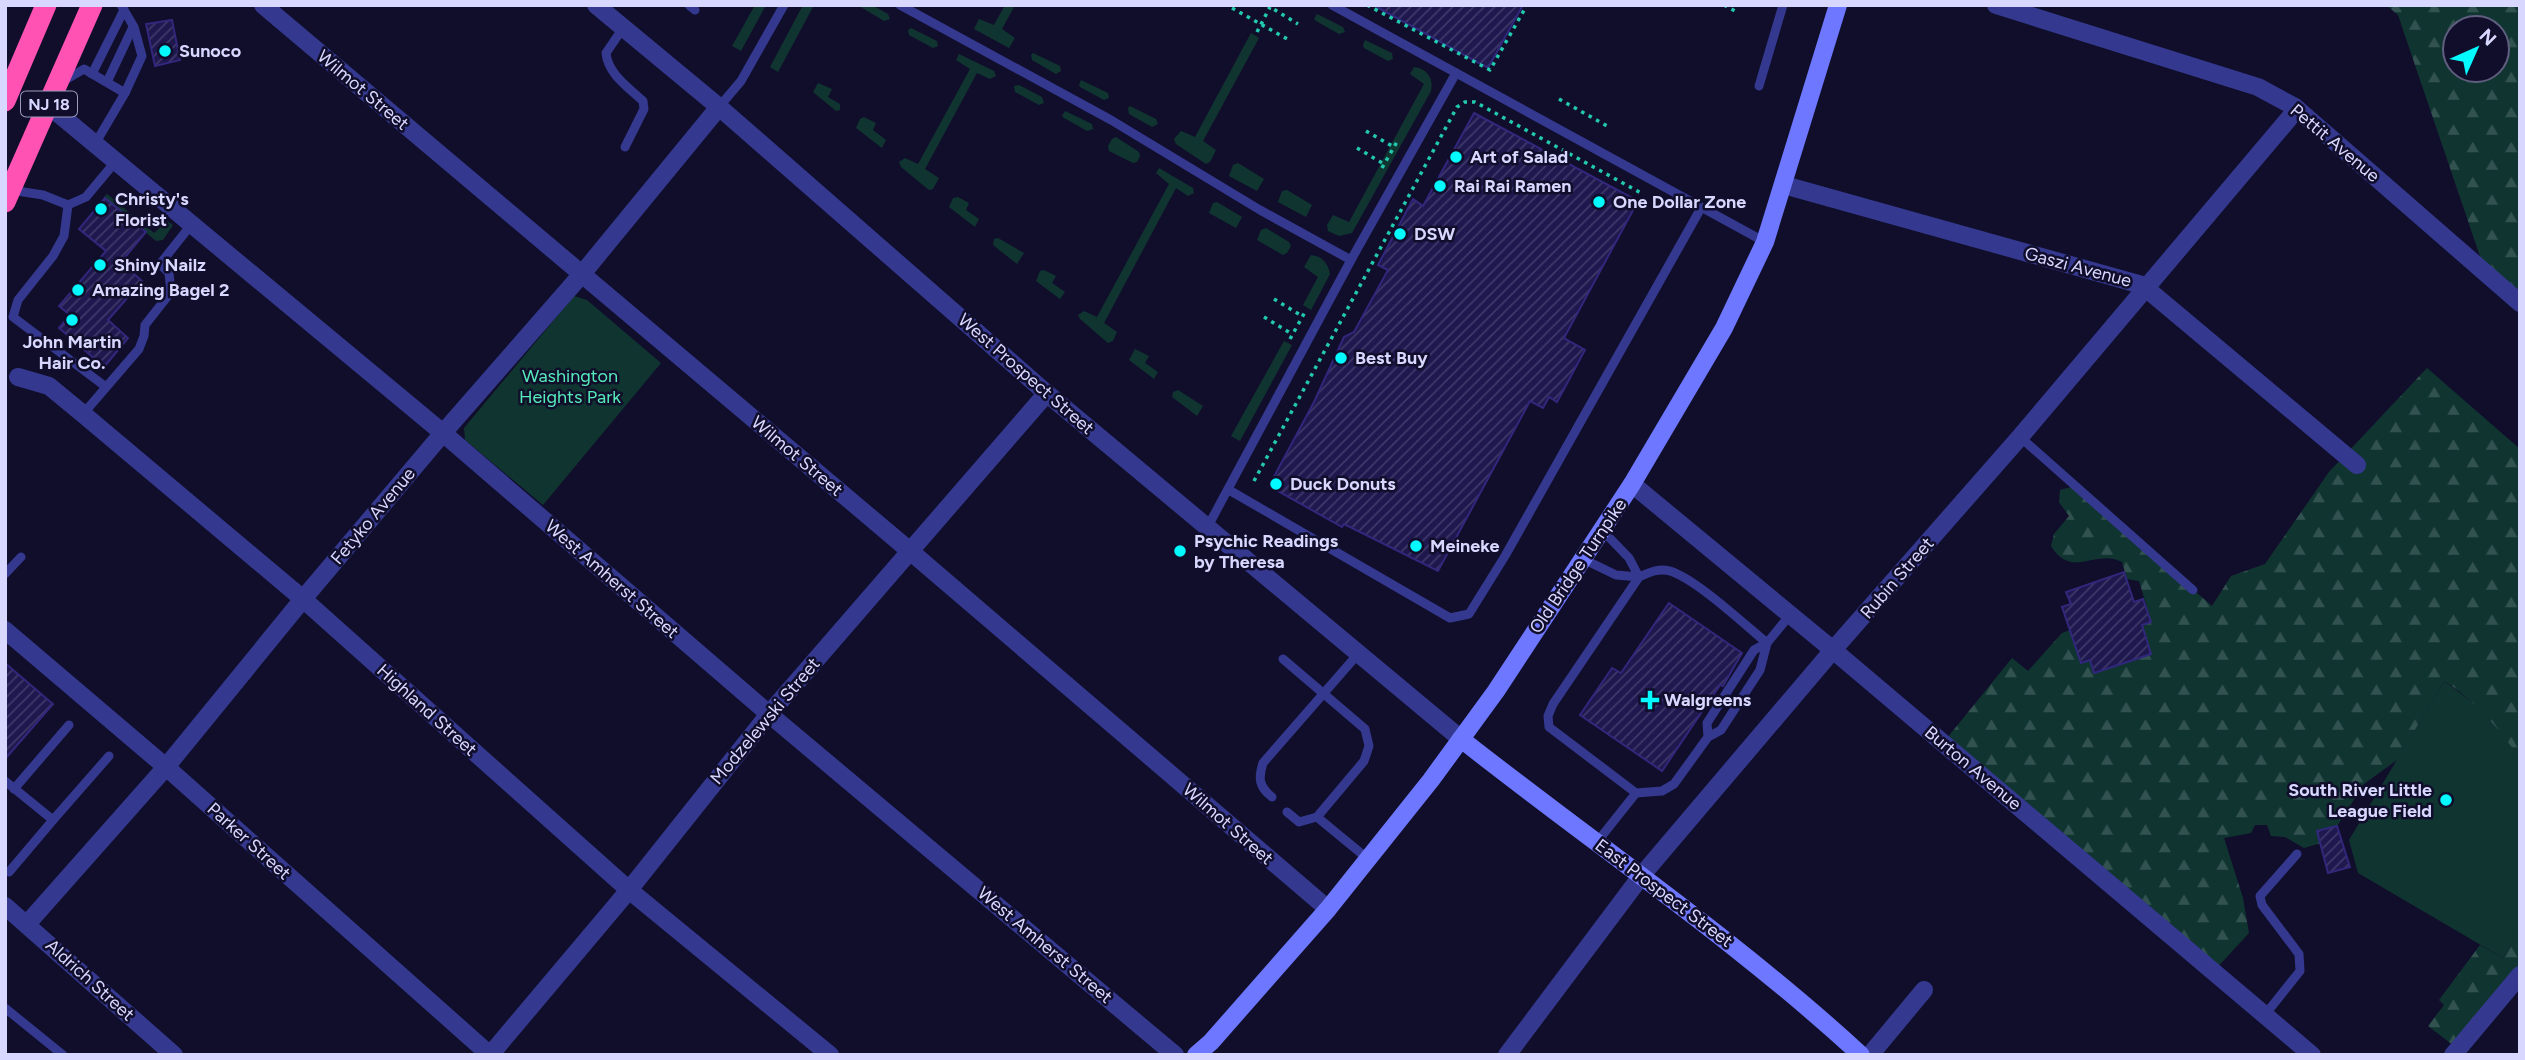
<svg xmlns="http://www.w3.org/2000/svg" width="2525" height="1060" viewBox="0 0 2525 1060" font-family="Figtree,sans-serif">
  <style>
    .green { fill: #103531 }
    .forest { fill: url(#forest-firs); fill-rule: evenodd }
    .building { fill: url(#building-hatch); stroke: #31277c; stroke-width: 2 }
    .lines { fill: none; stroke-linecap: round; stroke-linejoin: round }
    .path { stroke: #23c8b0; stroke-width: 3.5; stroke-dasharray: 3.5 5; stroke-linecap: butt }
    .lane { stroke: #34388e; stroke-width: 9 }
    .street { stroke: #34388e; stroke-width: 18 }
    .secondary { stroke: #6e77ff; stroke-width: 18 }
    .highway { stroke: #ff52b3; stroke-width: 21 }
    .poi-dot { fill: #03fbff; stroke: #100e2b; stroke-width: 2.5 }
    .labels { text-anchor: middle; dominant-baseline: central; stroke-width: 5; stroke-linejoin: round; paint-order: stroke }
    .shield { fill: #100e2b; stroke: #9c9bbf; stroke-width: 2 }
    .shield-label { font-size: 16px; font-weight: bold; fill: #d8d7ff }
    .poi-label { font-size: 18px; font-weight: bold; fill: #d8d7ff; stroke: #100e2b; text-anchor: start }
    .street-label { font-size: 18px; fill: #d8d7ff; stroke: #100e2b }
    .park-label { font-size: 18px; fill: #56ecba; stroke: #100e2b }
  </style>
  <defs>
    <pattern id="forest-firs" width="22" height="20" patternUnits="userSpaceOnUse" patternTransform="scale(1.75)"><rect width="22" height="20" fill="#103531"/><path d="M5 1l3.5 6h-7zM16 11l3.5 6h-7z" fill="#325250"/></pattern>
    <pattern id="building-hatch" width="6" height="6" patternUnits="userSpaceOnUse" patternTransform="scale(1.75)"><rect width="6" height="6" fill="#1e184e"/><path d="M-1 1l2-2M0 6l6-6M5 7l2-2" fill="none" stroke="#3e3969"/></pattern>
  </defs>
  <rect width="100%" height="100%" fill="#100e2b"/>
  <g class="green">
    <polygon points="755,5 766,5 741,51 732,46"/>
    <polygon points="803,5 814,5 778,72 770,67"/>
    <polygon points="872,5 888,14 890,19 884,21 859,6"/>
    <polygon points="1005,5 1015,5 1002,29 1015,38 1009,48 974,29 979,19 994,25"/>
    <polygon points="1317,14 1343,27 1345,32 1339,34 1316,21 1314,19"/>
    <polygon points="911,28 937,41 938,46 933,48 909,35 908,30"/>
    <polygon points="1251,33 1259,38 1203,141 1216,150 1210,162 1206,164 1176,144 1174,139 1181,131 1195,137"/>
    <polygon points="1365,40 1392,53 1393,59 1388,61 1364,48 1363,45"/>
    <polygon points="1033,53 1060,66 1061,71 1056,74 1032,60 1031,55"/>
    <polygon points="959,54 994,71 996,76 990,79 977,73 925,169 939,178 933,189 929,190 901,167 899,162 905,158 918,164 970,69 956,60"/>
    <path d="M1414,67C1427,69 1434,78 1431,91L1352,233L1339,236L1328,231L1327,225L1333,215L1349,222L1424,84L1410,74Z"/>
    <polygon points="1081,80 1108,93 1109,98 1104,100 1080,87 1079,85"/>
    <polygon points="818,83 832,89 828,97 840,104 840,110 836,111 813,92"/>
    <polygon points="1019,85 1042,97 1044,103 1039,105 1015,92 1014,86"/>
    <polygon points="1130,106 1156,119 1158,124 1152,127 1129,114 1128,108"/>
    <polygon points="1065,111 1092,124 1093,129 1087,131 1064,118 1062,116"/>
    <polygon points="864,117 876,123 873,130 886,140 882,148 856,128 860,119"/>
    <polygon points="1116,137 1139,152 1140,156 1137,162 1133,163 1109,151 1108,146 1112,139"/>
    <polygon points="1238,163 1264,179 1257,191 1229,176 1233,165"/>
    <polygon points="1159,168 1193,188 1194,193 1188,196 1176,188 1104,323 1117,332 1113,341 1108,343 1080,319 1078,315 1084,311 1097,317 1169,184 1156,173"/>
    <polygon points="1287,190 1312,205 1306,217 1278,202 1282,191"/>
    <polygon points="107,194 154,233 167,221 173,225 163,240 156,241 104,197"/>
    <polygon points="958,197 969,203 966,210 979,219 975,227 949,207 953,198"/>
    <polygon points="1217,202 1242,217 1236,228 1209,213 1213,203"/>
    <polygon points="1266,228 1289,242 1291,246 1287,253 1283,255 1257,240 1261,230"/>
    <polygon points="998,238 1024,253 1017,264 993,245 994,239"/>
    <path d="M1311,255C1322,256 1328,263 1330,274L1311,310L1303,305L1318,277L1304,267Z"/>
    <polygon points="1044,270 1056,276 1052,283 1065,292 1060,299 1036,281 1040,271"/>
    <polygon points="574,296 587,300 661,363 543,505 465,440 464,428"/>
    <polygon points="1284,341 1292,345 1240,441 1231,436"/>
    <polygon points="1135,349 1149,356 1145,363 1158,372 1154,379 1129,360"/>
    <polygon points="1178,390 1203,406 1197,416 1172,397 1173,392"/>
    <polygon points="2444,681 2476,705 2502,733 2520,758 2520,928 2503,958 2358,873 2349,840"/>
  </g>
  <g class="forest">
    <path d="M2386,5H2520V304L2486,274L2398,15ZM2455,28H2497V70H2455Z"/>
    <path d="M2427,368L2520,449V758C2498,728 2476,701 2444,681L2397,760L2364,784L2337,826L2318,831L2321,843L2304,848L2285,837L2271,836L2267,825H2255L2251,833L2224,838L2243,898L2249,933L2213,972L1943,743L2012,658L2028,671L2062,633L2070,630L2082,663L2151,621L2139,581L2127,579L2122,562C2095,548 2072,580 2051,546L2054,534L2069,516L2059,502L2060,490L2075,486L2212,606L2231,576L2265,564L2329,472Z"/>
    <polygon points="2520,928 2520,975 2458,1049 2428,1026 2444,1005 2439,1000 2480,945 2503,958"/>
  </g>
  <g class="building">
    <polygon points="1373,5 1523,5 1488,68"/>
    <polygon points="172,20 180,60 155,66 146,24"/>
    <polygon points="1474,113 1638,201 1564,338 1585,350 1557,402 1549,397 1543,408 1530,401 1438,571 1344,524 1342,527 1269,486 1314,402 1344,337 1354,332 1388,270 1378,265 1413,199 1423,206"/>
    <polygon points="105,198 146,232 121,262 142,281 108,320 128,338 104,367 59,328 70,315 59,306 106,251 79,229"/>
    <polygon points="2124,572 2134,602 2143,599 2151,622 2142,625 2151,654 2094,673 2090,660 2081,663 2062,607 2071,604 2066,592"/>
    <polygon points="1669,603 1742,653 1723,686 1720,685 1662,771 1580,715 1612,668 1621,673"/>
    <polygon points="5,663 53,704 5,759"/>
    <polygon points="2337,826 2350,867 2328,873 2317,831"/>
  </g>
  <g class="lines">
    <g class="path">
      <polyline points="1267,5 1298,24"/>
      <polyline points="1367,5 1490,70 1527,5"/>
      <polyline points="1724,5 1735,11"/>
      <polyline points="1232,8 1289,40"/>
      <polyline points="1257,32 1270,7"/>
      <polyline points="1559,99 1609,127"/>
      <polyline points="1366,131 1394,147"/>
      <polyline points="1357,148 1384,164"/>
      <polyline points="1382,168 1398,140"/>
      <polyline points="1274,299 1302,316"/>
      <polyline points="1264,317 1292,334"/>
      <polyline points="1290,339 1305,312"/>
      <polyline points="1254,481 1457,107 1465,102 1475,102 1641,193"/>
    </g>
    <g class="lane">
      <polyline points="689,5 695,10"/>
      <polyline points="900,5 1111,120 1260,210 1351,260"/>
      <polyline points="1332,5 1765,242"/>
      <path d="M623,28L606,53C608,74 628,87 643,101L644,109L625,147"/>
      <polyline points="92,74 124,10"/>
      <polyline points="62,82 84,69 125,93"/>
      <polyline points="107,82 133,27"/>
      <polyline points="1759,86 1783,5"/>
      <polyline points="719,107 741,81 784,5"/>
      <polyline points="95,144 125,93 142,56 134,27 121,5"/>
      <polyline points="11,190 43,195 68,205 86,197 116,161"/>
      <polyline points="68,205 64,236 53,256 18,300 13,317 106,387"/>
      <polyline points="83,414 139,349 144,336 145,325 171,292 169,273 160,264 191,225"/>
      <polyline points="2020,437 2193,590"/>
      <polyline points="1229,490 1450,618 1469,614 1505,556 1701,208"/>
      <polyline points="1207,528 1351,260 1456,73"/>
      <polyline points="1583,559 1616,575 1639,577 1629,558 1602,530"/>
      <polyline points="5,574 21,557"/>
      <path d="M1767,643C1744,624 1696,579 1670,571C1659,568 1650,572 1639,577L1553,704L1548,716L1549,727L1636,793L1662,791L1674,784L1708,737L1707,723L1754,650L1767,643L1790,615"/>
      <polyline points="1283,659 1365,729 1369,746 1364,761 1317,817 1368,859"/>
      <polyline points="1708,737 1721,730 1760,670 1767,643"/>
      <polyline points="5,781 53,820 109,756"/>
      <polyline points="14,789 69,725"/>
      <path d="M1272,797C1259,787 1258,778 1263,763L1358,654"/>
      <polyline points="1287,812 1299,822 1317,817"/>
      <polyline points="1597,842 1636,793"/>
      <polyline points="9,872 53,820"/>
      <polyline points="5,1008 63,1055"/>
      <polyline points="2264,1016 2300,971 2299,954 2262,905 2260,896 2297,854"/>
    </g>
    <g class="street">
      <polyline points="263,5 910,551 1328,909"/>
      <polyline points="596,5 719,107 1044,391 1461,739"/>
      <polyline points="1996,5 2258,87 2295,107 2520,303"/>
      <polyline points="48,105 443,433 769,714 1175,1055"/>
      <polyline points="1784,185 2142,285 2357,465"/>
      <polyline points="18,377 49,386 83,414 303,599 629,890 830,1055"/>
      <polyline points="1632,484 1833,650 2312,1055"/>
      <polyline points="5,630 166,767 490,1055 629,890 769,714 1047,393"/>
      <polyline points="5,906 174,1055"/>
      <polyline points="27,924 166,767 303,599 443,433 582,274 719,107"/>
      <polyline points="1507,1055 1642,875 1833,650 2020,437 2297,109"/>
      <polyline points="1870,1055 1924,990"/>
      <polyline points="2453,1055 2520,975"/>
    </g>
    <g class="secondary">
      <path d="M1461,739C1594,844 1735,939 1861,1055"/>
      <polyline points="1196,1055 1211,1042 1328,909 1431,780 1496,691 1632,484 1724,328 1765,242 1838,5"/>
    </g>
    <g class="highway">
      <polyline points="5,101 46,5"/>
      <polyline points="5,202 92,5"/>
    </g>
  </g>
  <g class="poi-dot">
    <circle cx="165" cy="51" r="7"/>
    <circle cx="1456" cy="157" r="7"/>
    <circle cx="1440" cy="186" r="7"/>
    <circle cx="1599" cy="202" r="7"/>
    <circle cx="101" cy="209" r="7"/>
    <circle cx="1400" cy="234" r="7"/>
    <circle cx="100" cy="265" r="7"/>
    <circle cx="78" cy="290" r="7"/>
    <circle cx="72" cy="320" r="7"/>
    <circle cx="1341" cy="358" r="7"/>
    <circle cx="1276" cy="484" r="7"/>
    <circle cx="1416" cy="546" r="7"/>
    <circle cx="1180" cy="551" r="7"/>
    <path d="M1646.5 689.5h7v7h7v7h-7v7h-7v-7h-7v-7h7z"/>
    <circle cx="2446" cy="800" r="7"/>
  </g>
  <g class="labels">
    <rect class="shield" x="21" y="91.5" width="56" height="25" rx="5"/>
    <g class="shield-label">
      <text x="49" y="104">NJ 18</text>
    </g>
    <g class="poi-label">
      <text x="179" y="51">Sunoco</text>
      <text x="1470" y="157">Art of Salad</text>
      <text x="1454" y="186">Rai Rai Ramen</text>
      <text x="115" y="199">Christy's<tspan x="115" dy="21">Florist</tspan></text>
      <text x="1613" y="202">One Dollar Zone</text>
      <text x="1414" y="234">DSW</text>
      <text x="114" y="265">Shiny Nailz</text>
      <text x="92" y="290">Amazing Bagel 2</text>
      <text x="72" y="342" text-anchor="middle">John Martin<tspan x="72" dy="21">Hair Co.</tspan></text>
      <text x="1355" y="358">Best Buy</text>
      <text x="1290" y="484">Duck Donuts</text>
      <text x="1194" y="541">Psychic Readings<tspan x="1194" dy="21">by Theresa</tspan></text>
      <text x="1430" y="546">Meineke</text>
      <text x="1664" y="700">Walgreens</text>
      <text x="2432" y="790" text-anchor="end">South River Little<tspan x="2432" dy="21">League Field</tspan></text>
    </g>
    <g class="street-label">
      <text transform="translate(363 90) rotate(40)">Wilmot Street</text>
      <text transform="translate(2335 143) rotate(40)">Pettit Avenue</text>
      <text transform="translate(2078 267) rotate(15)">Gaszi Avenue</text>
      <text transform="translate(1026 374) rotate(41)">West Prospect Street</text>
      <text transform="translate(797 456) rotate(40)">Wilmot Street</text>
      <text transform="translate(373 516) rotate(-50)">Fetyko Avenue</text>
      <text transform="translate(1578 566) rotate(-56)">Old Bridge Turnpike</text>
      <text transform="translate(1897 578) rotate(-49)">Rubin Street</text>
      <text transform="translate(612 579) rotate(41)">West Amherst Street</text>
      <text transform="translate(427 710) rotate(42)">Highland Street</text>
      <text transform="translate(765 721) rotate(-50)">Modzelewski Street</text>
      <text transform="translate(1973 768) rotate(40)">Burton Avenue</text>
      <text transform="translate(1228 824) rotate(41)">Wilmot Street</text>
      <text transform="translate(249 841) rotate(42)">Parker Street</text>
      <text transform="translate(1664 893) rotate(37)">East Prospect Street</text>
      <text transform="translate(1045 945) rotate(40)">West Amherst Street</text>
      <text transform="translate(90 980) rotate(42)">Aldrich Street</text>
    </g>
    <g class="park-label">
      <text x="570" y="376">Washington<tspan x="570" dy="21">Heights Park</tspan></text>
    </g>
  </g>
  <rect width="2525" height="1060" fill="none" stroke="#d8d7ff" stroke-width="14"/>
  <g transform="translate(2476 49) rotate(45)"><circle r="33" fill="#100e2b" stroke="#605e80" stroke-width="2"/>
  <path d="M0-5L12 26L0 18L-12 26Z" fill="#03fbff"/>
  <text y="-10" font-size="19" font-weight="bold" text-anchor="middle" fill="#d8d7ff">N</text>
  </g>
</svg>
